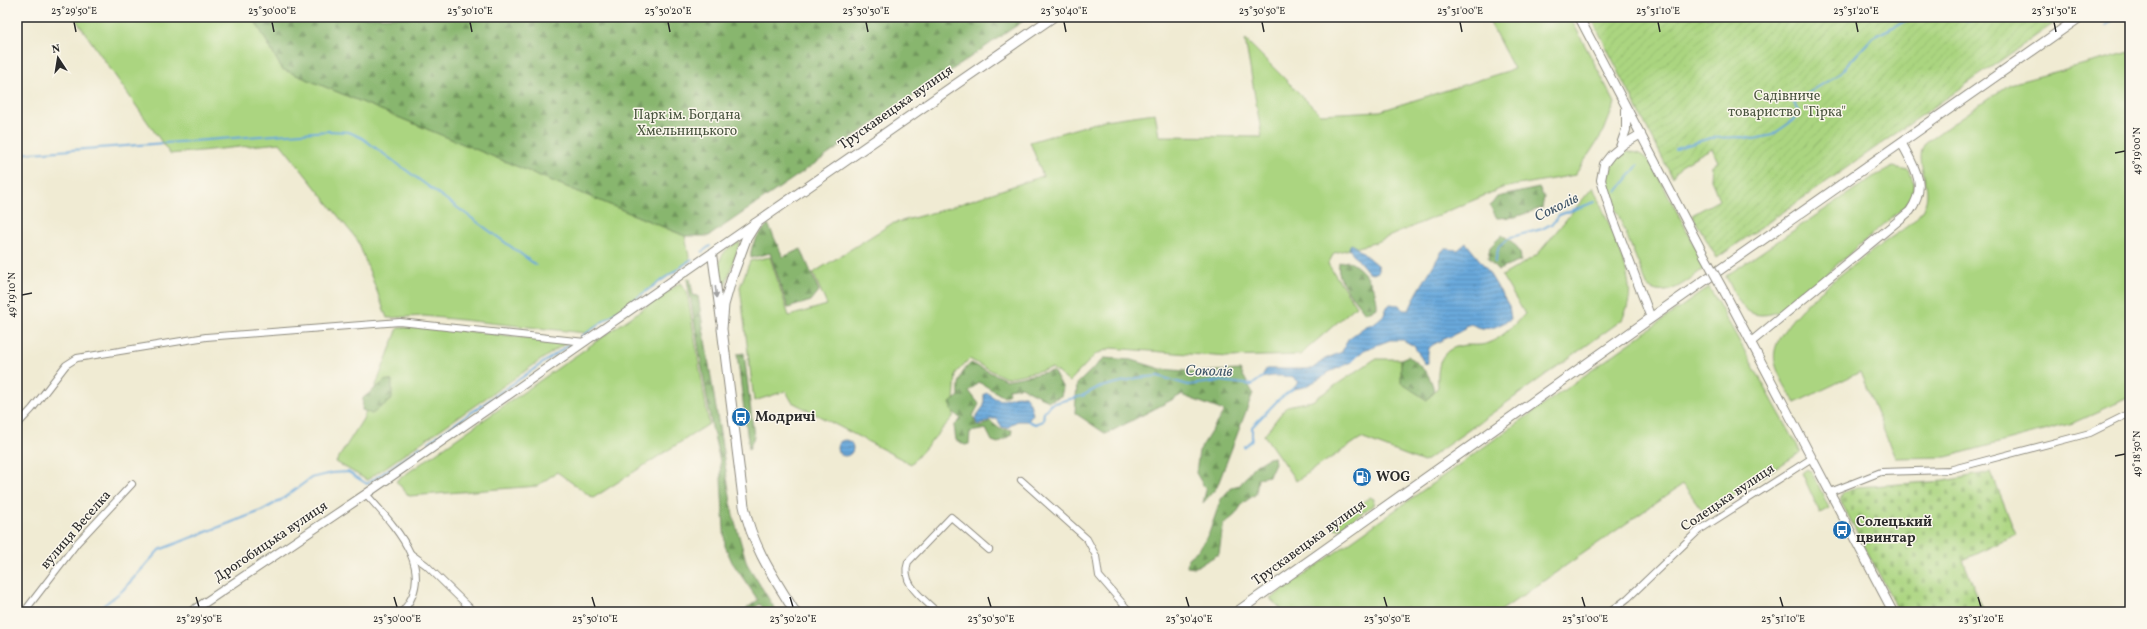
<svg xmlns="http://www.w3.org/2000/svg" width="2147" height="629" viewBox="0 0 2147 629" font-family="Vollkorn,serif">
  <style>
    .grass { fill: #abd580; stroke: #6b8056 }
    .forest { fill: url(#forest-firs); stroke: #5a704c }
    .cemetery { fill: url(#cemetery-stones); stroke: #6b8056 }
    .garden { fill: url(#garden-furrows); stroke: #6b8056 }
    .water { fill: url(#water-rules); stroke: #4a6a84 }
    .lines { fill: none; stroke-linecap: round; stroke-linejoin: round }
    .stream { stroke: #69a9dc; stroke-width: 2 }
    .minor-casing { stroke: #8e8b7f; stroke-width: 8 }
    .tertiary-casing { stroke: #8e8b7f; stroke-width: 10 }
    .secondary-casing { stroke: #8e8b7f; stroke-width: 11 }
    .minor { stroke: #fff; stroke-width: 6 }
    .tertiary { stroke: #fff; stroke-width: 8 }
    .secondary { stroke: #fff; stroke-width: 9 }
    .tertiary-bridge-casing { stroke: #8e8b7f; stroke-width: 10; stroke-linecap: butt }
    .tertiary-bridge { stroke: #fff; stroke-width: 8 }
    .oneway { fill: #a0a0a0 }
    .ticks { fill: none; stroke: #2b2b2b; stroke-width: 1.5 }
    .labels { text-anchor: middle; dominant-baseline: central; stroke-width: 3; stroke-linejoin: round; paint-order: stroke }
    .park-label { font-size: 14px; fill: #4b5640; stroke: #fbf7ec }
    .street-label { font-size: 14px; fill: #2b2b2b; stroke: #fbf7ec }
    .poi-label { font-size: 14px; font-weight: bold; fill: #2b2b2b; stroke: #fbf7ec; text-anchor: start }
    .water-label { font-size: 15px; font-style: italic; fill: #415769; stroke: #fbf7ec }
    .neatline { fill: none; stroke: #2b2b2b; stroke-width: 1.5 }
    .ticks-label { font-size: 10px; text-anchor: middle; fill: #2b2b2b }
  </style>
  <defs>
    <pattern id="forest-firs" width="22" height="20" patternUnits="userSpaceOnUse"><rect width="22" height="20" fill="#88b66e"/><path d="M5 1l3.5 6h-7zM16 11l3.5 6h-7z" fill="#6f945b"/></pattern>
    <pattern id="cemetery-stones" width="16" height="16" patternUnits="userSpaceOnUse"><rect width="16" height="16" fill="#abd580"/><path d="M2 7V4a2 2 0 0 1 4 0v3zM10 15v-3a2 2 0 0 1 4 0v3z" fill="#93b76f"/></pattern>
    <pattern id="garden-furrows" width="10" height="10" patternUnits="userSpaceOnUse"><rect width="10" height="10" fill="#abd580"/><path d="M-1 1l2-2M0 10L10 0M9 11l2-2" fill="none" stroke="#93b76f"/></pattern>
    <pattern id="water-rules" width="6" height="5" patternUnits="userSpaceOnUse"><rect width="6" height="5" fill="#69a9dc"/><path d="M0 2.5h6" fill="none" stroke="#578ab3"/></pattern>
  </defs>
  <rect width="100%" height="100%" fill="#fbf7ec"/>
  <filter id="ink" filterUnits="userSpaceOnUse"><feTurbulence type="fractalNoise" baseFrequency=".025" numOctaves="2"/><feDisplacementMap in="SourceGraphic" scale="8" xChannelSelector="R" yChannelSelector="G"/><feConvolveMatrix kernelMatrix="1 2 1 2 8 2 1 2 1" color-interpolation-filters="sRGB"/></filter>
  <filter id="wash" filterUnits="userSpaceOnUse"><feTurbulence type="fractalNoise" baseFrequency=".012" numOctaves="4" result="noise"/><feDisplacementMap in="SourceGraphic" scale="16" xChannelSelector="R" yChannelSelector="G"/><feGaussianBlur stdDeviation="0.9" result="paint"/><feColorMatrix in="noise" values="0 0 0 0 0 0 0 0 0 0 0 0 0 0 0 0 0 1.4 0 .05"/><feComposite in="paint" operator="in"/></filter>
  <g filter="url(#wash)">
    <rect width="100%" height="100%" fill="#f0ebd3"/>
    <g class="grass">
      <polygon points="74,17 253,17 282,69 685,236 690,261 586,333 424,316 387,318 358,241 280,143 170,154"/>
      <polygon points="1487,17 1570,17 1615,103 1604,131 1575,175 1502,188 1374,243 1334,253 1328,264 1356,306 1300,355 1228,357 1111,348 1096,354 1069,382 1052,368 1006,378 969,359 956,373 953,417 911,464 792,402 786,391 754,401 740,287 750,261 770,257 789,316 827,305 813,273 891,224 942,210 1043,176 1030,142 1105,120 1155,113 1159,136 1262,137 1245,39 1320,114 1380,111 1514,69"/>
      <path d="M2130,52V397L2073,423L1946,457L1895,458L1860,372L1795,403C1788,390 1778,377 1775,362C1766,323 1858,262 1886,241C1899,232 1915,223 1923,209C1936,186 1911,161 1926,142L2010,84Z"/>
      <path d="M1628,152C1641,151 1647,159 1654,168L1706,267C1690,278 1668,301 1648,287L1608,190C1608,174 1611,158 1628,152Z"/>
      <path d="M1893,167L1909,170C1916,187 1915,194 1903,208L1784,310C1746,324 1741,307 1726,276L1873,177Z"/>
      <path d="M1593,187C1605,216 1626,256 1629,287C1631,299 1627,309 1622,320L1424,462L1361,438L1296,481L1264,435L1287,406L1312,401L1375,359H1401L1402,383L1427,400L1438,387C1437,364 1440,347 1467,345C1473,345 1482,346 1488,343C1503,338 1514,324 1525,314L1502,276L1537,255Z"/>
      <path d="M740,242L725,286L720,292C716,271 716,250 740,242Z"/>
      <polygon points="680,283 687,292 709,424 593,498 557,472 537,486 409,496 396,481"/>
      <polygon points="1709,287 1801,452 1705,514 1683,484 1499,612 1411,612 1407,607 1395,612 1285,612 1270,599"/>
      <polygon points="422,326 567,342 367,480 336,462 363,419 398,328"/>
      <polygon points="1807,469 1812,472 1829,508 1820,513 1802,473"/>
      <polygon points="1370,497 1374,499 1373,505 1341,529 1334,528 1333,523"/>
    </g>
    <g class="forest">
      <polygon points="253,17 1029,17 709,236 685,236 282,69"/>
      <polygon points="1539,188 1544,197 1542,208 1515,217 1497,218 1490,206 1497,197"/>
      <path d="M768,224L783,257L801,249L819,291L811,301L788,308L770,253L751,258C749,244 760,234 768,224Z"/>
      <path d="M1502,235C1513,242 1521,247 1521,261L1498,270L1488,259L1490,247Z"/>
      <path d="M1348,261C1365,269 1378,289 1377,308L1365,313C1355,299 1335,281 1339,263Z"/>
      <polygon points="690,278 693,295 698,296 733,515 747,564 777,612 766,612 760,604 749,612 742,612 758,600 732,562 725,546 720,461 711,423 687,279"/>
      <polygon points="744,353 754,437 749,449 737,354"/>
      <path d="M1408,356C1421,366 1431,374 1434,391L1427,400L1401,383V359Z"/>
      <polygon points="1104,358 1132,360 1161,369 1197,372 1240,370 1253,393 1217,487 1203,503 1206,490 1196,473 1199,451 1224,411 1181,395 1106,434 1075,413 1077,384"/>
      <path d="M971,363L1006,380L1053,371L1063,388L1061,396L1049,401L1021,387L1008,389L1009,394L1004,397L979,382L969,391L979,404L973,416L976,425L981,427L990,421L1000,429L1012,430L1011,435L998,443L992,441L986,429L970,432L969,444L965,445L956,440L954,426L961,419L951,410L950,403L959,396C958,381 960,373 971,363Z"/>
      <polygon points="386,380 392,381 392,399 372,414 362,410 363,398"/>
      <polygon points="1274,457 1275,463 1269,476 1258,478 1256,494 1243,503 1235,515 1223,525 1219,554 1194,568 1187,567 1188,558 1199,549 1208,536 1221,499 1232,487 1240,485 1253,467 1268,458"/>
    </g>
    <polygon class="cemetery" points="1991,472 2016,535 1963,560 1984,612 1899,612 1840,500 1843,493 1856,487 1945,481"/>
    <polygon class="garden" points="1591,17 2063,17 1717,258 1692,215 1719,200 1711,179 1712,165 1718,162 1712,148 1683,164 1672,177"/>
    <g class="water">
      <path d="M1466,243L1486,268L1509,306L1511,319C1495,327 1489,333 1471,324L1465,326L1464,329C1459,333 1432,344 1430,347C1427,351 1428,358 1428,363L1425,364L1414,346L1403,340H1390L1364,350L1352,362L1329,372L1323,377L1304,387L1293,389L1299,382C1292,374 1272,375 1262,378L1266,369H1312L1325,359L1342,352L1348,339L1366,326L1373,324L1384,315L1387,307L1390,304L1399,305L1403,310H1409L1417,293L1442,251L1446,249L1458,250Z"/>
      <polygon points="1352,244 1378,266 1378,272 1373,274 1369,273 1349,249 1350,245"/>
      <path d="M988,393C1003,407 1008,395 1025,395L1030,403L1033,414L1028,421H1017L1007,428L1002,427L997,419H991L981,425L977,424L975,418L984,406V394Z"/>
      <circle cx="845" cy="448" r="8"/>
    </g>
    <g class="lines">
      <g class="stream">
        <polyline points="1913,17 1965,20 2021,17"/>
        <polyline points="2106,25 2117,17"/>
        <polyline points="1675,149 1710,138 1742,137 1754,139 1772,135 1791,122 1799,113 1794,102 1839,74 1873,37 1913,17"/>
        <polyline points="17,154 329,131 349,132 362,138 536,265"/>
        <polyline points="1617,192 1638,165"/>
        <polyline points="702,252 710,246"/>
        <polyline points="1495,262 1499,246 1511,237 1542,229 1553,223 1559,215 1595,202"/>
        <polyline points="581,337 692,259"/>
        <polyline points="1028,421 1035,424 1043,421 1044,412 1051,404 1082,396 1097,388 1137,378 1158,376 1188,385 1221,381 1252,385 1264,376"/>
        <polyline points="429,442 573,342"/>
        <polyline points="1244,447 1252,440 1252,427 1278,400 1294,388"/>
        <polyline points="98,612 104,605 122,591 159,550 261,511 281,500 311,478 332,473 348,472 367,484 421,447"/>
      </g>
    </g>
  </g>
  <g filter="url(#ink)">
    <g class="lines">
      <g class="minor-casing">
        <g id="minor">
          <polyline points="17,425 32,409 66,365 77,358 206,337 400,322 585,342"/>
          <polyline points="1021,480 1087,539 1096,556 1099,576 1130,612"/>
          <polyline points="1830,492 1881,472 1949,470 2090,433 2130,413"/>
          <path d="M366,494C394,526 439,570 402,612"/>
          <polyline points="411,554 426,565 474,612"/>
          <polyline points="24,612 77,543 132,484"/>
          <path d="M937,612C923,598 900,584 908,562L951,517L989,550"/>
          <polyline points="1610,612 1628,598 1698,531 1812,458"/>
        </g>
      </g>
      <g class="tertiary-casing">
        <g id="tertiary">
          <polyline points="1579,17 1704,255"/>
          <polyline points="1641,134 1624,144 1611,155 1604,164 1601,180 1611,213 1651,318"/>
          <polyline points="1620,147 1626,130 1626,110"/>
          <polyline points="712,254 721,321"/>
          <polyline points="1725,293 1893,612"/>
          <path d="M1751,342L1910,211C1928,186 1915,168 1902,144"/>
          <polyline points="191,612 366,494 755,223"/>
        </g>
      </g>
      <g class="secondary-casing">
        <g id="secondary">
          <path d="M795,612C774,578 752,546 744,506L722,329L724,305L732,277L746,239L756,223L1053,17"/>
          <polyline points="1237,612 1651,318 2080,17"/>
        </g>
      </g>
      <use href="#minor" class="minor"/>
      <use href="#tertiary" class="tertiary"/>
      <use href="#secondary" class="secondary"/>
      <g class="tertiary-bridge-casing">
        <polyline id="tertiary-bridge" points="1704,255 1725,293"/>
      </g>
      <use href="#tertiary-bridge" class="tertiary-bridge"/>
    </g>
    <defs><path id="oneway-solid" d="M-6-.8H1V-3.2L6.5 0L1 3.2V.8H-6Z"/></defs>
    <use class="oneway" href="#oneway-solid" transform="translate(716 292) rotate(83)"/>
  </g>
  <path class="ticks" d="M74,22L76,32M272,22L274,32M470,22L472,32M668,22L670,32M866,22L868,32M1064,22L1066,32M1262,22L1264,32M1460,22L1462,32M1658,22L1660,32M1856,22L1858,32M2054,22L2056,32M2115,153L2125,151M22,295L32,293M2115,456L2125,454M196,597L199,607M394,597L397,607M592,597L595,607M790,597L793,607M988,597L991,607M1186,597L1189,607M1384,597L1387,607M1582,597L1585,607M1780,597L1783,607M1978,597L1981,607"/>
  <defs>
    <g id="bus-disc" transform="scale(1)"><circle r="9.5" fill="#1f6fb2" stroke="#fbf7ec"/><path d="M-5-6H5V4H4V6H2V4H-2V6H-4V4H-5ZM-3.5-4V0h7V-4ZM-3.5 1.2v1.5H-2V1.2ZM2 1.2v1.5H3.5V1.2Z" fill="#fff"/></g>
    <g id="fuel-disc" transform="scale(1)"><circle r="9.5" fill="#1f6fb2" stroke="#fbf7ec"/><path d="M-5.5-6h7V0h2V4h1.3V-2.5L3-4.5l.8-.8L6-3V5H2.5V1h-1V6h-7ZM-4.2-4.7v3.2H.2V-4.7Z" fill="#fff"/></g>
  </defs>
  <g fill-rule="evenodd">
    <use href="#bus-disc" x="741" y="417"/>
    <use href="#fuel-disc" x="1362" y="477"/>
    <use href="#bus-disc" x="1842" y="530"/>
  </g>
  <g class="labels">
    <g class="park-label">
      <text x="1787" y="96">Садівниче<tspan x="1787" dy="16">товариство "Гірка"</tspan></text>
      <text x="687" y="115">Парк ім. Богдана<tspan x="687" dy="16">Хмельницького</tspan></text>
    </g>
    <g class="street-label">
      <text transform="translate(896 108) rotate(-35)">Трускавецька вулиця</text>
      <text transform="translate(1728 498) rotate(-34)">Солецька вулиця</text>
      <text transform="translate(76 530) rotate(-49)">вулиця Веселка</text>
      <text transform="translate(271 542) rotate(-34)">Дрогобицька вулиця</text>
      <text transform="translate(1309 543) rotate(-36)">Трускавецька вулиця</text>
    </g>
    <g class="poi-label">
      <text x="755" y="417">Модричі</text>
      <text x="1376" y="477">WOG</text>
      <text x="1856" y="522">Солецький<tspan x="1856" dy="16">цвинтар</tspan></text>
    </g>
    <g class="water-label">
      <text transform="translate(1557 208) rotate(-26)">Соколів</text>
      <text transform="translate(1209 372) rotate(1)">Соколів</text>
    </g>
  </g>
  <rect width="2147" height="629" fill="none" stroke="#fbf7ec" stroke-width="44"/>
  <g transform="translate(58 58) rotate(348)" stroke="#fbf7ec" stroke-width="3" paint-order="stroke">
  <path d="M0-3L7 15L0 10L-7 15Z" fill="#2b2b2b"/>
  <text y="-6" font-size="11" font-weight="bold" text-anchor="middle" fill="#2b2b2b">N</text>
  </g>
  <rect x="22" y="22" width="2103" height="585" class="neatline"/>
  <g class="ticks-label">
    <text x="74" y="14">23°29'50"E</text>
    <text x="272" y="14">23°30'00"E</text>
    <text x="470" y="14">23°30'10"E</text>
    <text x="668" y="14">23°30'20"E</text>
    <text x="866" y="14">23°30'30"E</text>
    <text x="1064" y="14">23°30'40"E</text>
    <text x="1262" y="14">23°30'50"E</text>
    <text x="1460" y="14">23°31'00"E</text>
    <text x="1658" y="14">23°31'10"E</text>
    <text x="1856" y="14">23°31'20"E</text>
    <text x="2054" y="14">23°31'30"E</text>
    <text transform="translate(2136 151) rotate(-90)" y="4">49°19'00"N</text>
    <text transform="translate(11 295) rotate(-90)" y="4">49°19'10"N</text>
    <text transform="translate(2136 454) rotate(-90)" y="4">49°18'50"N</text>
    <text x="199" y="622">23°29'50"E</text>
    <text x="397" y="622">23°30'00"E</text>
    <text x="595" y="622">23°30'10"E</text>
    <text x="793" y="622">23°30'20"E</text>
    <text x="991" y="622">23°30'30"E</text>
    <text x="1189" y="622">23°30'40"E</text>
    <text x="1387" y="622">23°30'50"E</text>
    <text x="1585" y="622">23°31'00"E</text>
    <text x="1783" y="622">23°31'10"E</text>
    <text x="1981" y="622">23°31'20"E</text>
  </g>
</svg>
